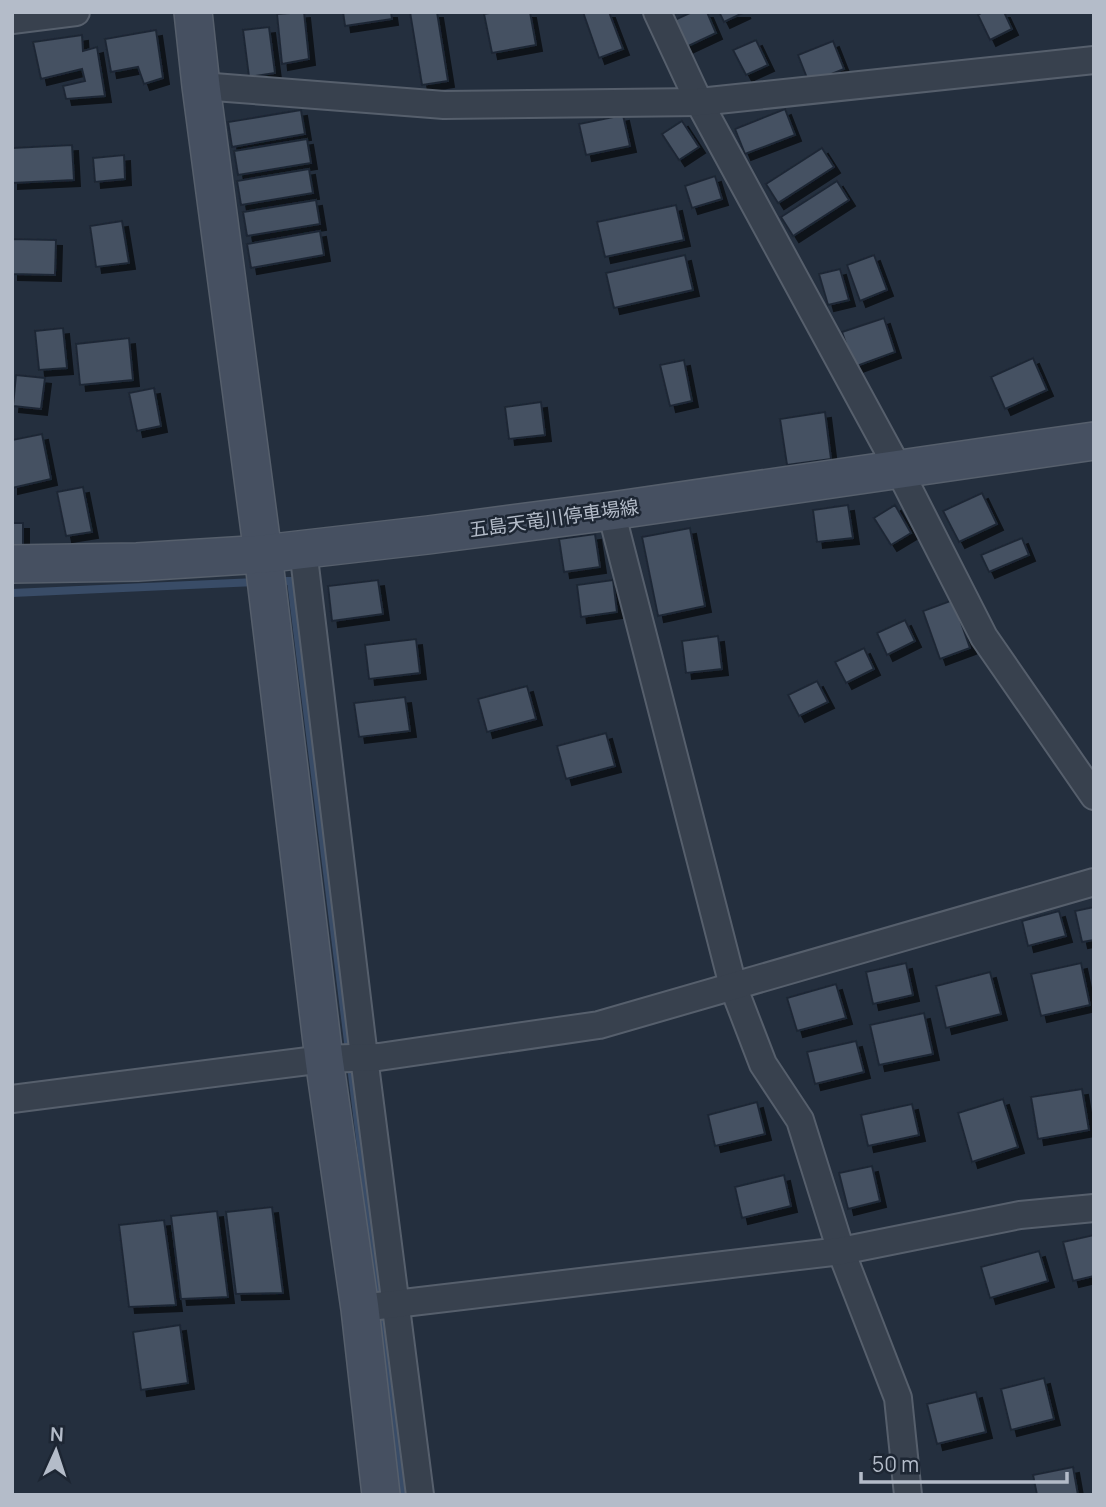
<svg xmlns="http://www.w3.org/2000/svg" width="1106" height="1507" viewBox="0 0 1106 1507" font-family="Manrope,'Noto Sans JP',sans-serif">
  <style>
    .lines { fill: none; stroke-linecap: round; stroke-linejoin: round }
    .stream { stroke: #394c67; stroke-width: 8 }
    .building { fill: #455162; stroke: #1f2835; stroke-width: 2; filter: url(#shadow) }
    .street-casing { stroke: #565f6c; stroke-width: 30 }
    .secondary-casing { stroke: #565f6c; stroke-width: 40 }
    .street { stroke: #38414e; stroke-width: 26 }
    .secondary { stroke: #465061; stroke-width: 37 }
    .labels { text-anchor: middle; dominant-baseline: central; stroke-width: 5; stroke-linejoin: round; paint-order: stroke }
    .street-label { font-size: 19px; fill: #b4bcc9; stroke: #1d2633 }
  </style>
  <defs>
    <filter id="shadow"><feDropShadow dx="6" dy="6" stdDeviation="0" flood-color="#0009"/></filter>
  </defs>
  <rect width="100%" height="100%" fill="#242f3e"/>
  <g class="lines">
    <g class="stream">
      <polyline points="274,581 291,581 404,1495"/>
      <polyline points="12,593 258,582"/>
    </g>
  </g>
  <g class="building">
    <polygon points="304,12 309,59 282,64 277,14"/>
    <polygon points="343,12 391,12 392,19 345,26"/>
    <polygon points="410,12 437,12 448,81 422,85"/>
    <polygon points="495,12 530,12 536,45 492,53 484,14"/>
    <polygon points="583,12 609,12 623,49 599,58"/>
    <polygon points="692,12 707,12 716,33 682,49 670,22"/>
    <polygon points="719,12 745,12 724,22"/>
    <polygon points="983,12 1004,12 1012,29 990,40 978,15"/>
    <polygon points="269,27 275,73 249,77 243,30"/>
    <polygon points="156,30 163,78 144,84 138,67 111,72 105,39"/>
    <polygon points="82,35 83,51 97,47 105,96 66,99 63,86 85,81 82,69 41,79 33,42"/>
    <polygon points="756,40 768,65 746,75 733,50"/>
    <polygon points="833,41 844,69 809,83 798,55"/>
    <polygon points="785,109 795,135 745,154 735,129"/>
    <polygon points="301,110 305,134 232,147 228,122"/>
    <polygon points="623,115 630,146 586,155 579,124"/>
    <polygon points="682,121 699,147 679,160 662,134"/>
    <polygon points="307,139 311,163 238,175 234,151"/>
    <polygon points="72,145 74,180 12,183 12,148"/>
    <polygon points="822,148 834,167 778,203 766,184"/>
    <polygon points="124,155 125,179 95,182 93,158"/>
    <polygon points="309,169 313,193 241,205 237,181"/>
    <polygon points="715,176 722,199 692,208 685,186"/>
    <polygon points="837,181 849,200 793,236 781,217"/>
    <polygon points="316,200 320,224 247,236 243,212"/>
    <polygon points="676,205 684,240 605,257 597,222"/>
    <polygon points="122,221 129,263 96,267 90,226"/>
    <polygon points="320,231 324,255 251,268 247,244"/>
    <polygon points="12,239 56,240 55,275 12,274"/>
    <polygon points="685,255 693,290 614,308 606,273"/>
    <polygon points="874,255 887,290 860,301 847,265"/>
    <polygon points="840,269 849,300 828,305 819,274"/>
    <polygon points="884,318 895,352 854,367 842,332"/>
    <polygon points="63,328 67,368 39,370 35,331"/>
    <polygon points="129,338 133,380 80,385 76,344"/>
    <polygon points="1033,358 1047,390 1005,409 991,377"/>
    <polygon points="684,360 692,401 670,406 660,365"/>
    <polygon points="16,375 45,378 41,409 13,406"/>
    <polygon points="154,388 161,426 137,431 129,393"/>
    <polygon points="541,402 545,435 509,439 505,407"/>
    <polygon points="825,412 831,459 787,465 780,419"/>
    <polygon points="42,434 51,479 12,488 12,440"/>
    <polygon points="83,487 92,532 66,536 57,492"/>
    <polygon points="982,493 997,524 959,542 943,511"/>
    <polygon points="848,505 853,538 817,542 813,510"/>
    <polygon points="895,505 911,533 891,545 874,518"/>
    <polygon points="12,523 23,523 23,545 12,546"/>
    <polygon points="690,528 705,606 658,616 642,537"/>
    <polygon points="595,534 600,567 564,572 559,539"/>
    <polygon points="1022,538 1029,555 989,572 981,555"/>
    <polygon points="378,580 383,614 332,621 328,586"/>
    <polygon points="613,580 617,612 581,617 577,585"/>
    <polygon points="953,600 970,648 940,659 923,611"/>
    <polygon points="905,620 915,641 887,655 877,633"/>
    <polygon points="718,636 722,669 686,673 682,641"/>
    <polygon points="416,639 420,673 369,679 365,645"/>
    <polygon points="864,648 874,669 846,683 835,662"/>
    <polygon points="817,681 828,702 799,716 788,695"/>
    <polygon points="527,686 536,719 487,732 478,699"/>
    <polygon points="405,697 410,731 359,737 354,703"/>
    <polygon points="606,733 615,766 566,779 557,746"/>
    <polygon points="1094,907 1094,940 1082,942 1075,911"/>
    <polygon points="1059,911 1066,936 1028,946 1022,921"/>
    <polygon points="906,963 913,995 873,1004 866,972"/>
    <polygon points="1081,963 1090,1005 1041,1016 1031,974"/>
    <polygon points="990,972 1001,1014 946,1028 936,986"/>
    <polygon points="836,984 846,1018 797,1031 787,998"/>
    <polygon points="924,1013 933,1054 879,1065 870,1025"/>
    <polygon points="856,1041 864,1072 815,1084 807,1052"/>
    <polygon points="1082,1089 1089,1130 1038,1139 1031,1097"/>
    <polygon points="1003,1099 1018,1147 972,1162 958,1113"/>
    <polygon points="757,1102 765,1134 715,1146 708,1115"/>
    <polygon points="912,1104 919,1135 868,1146 861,1115"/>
    <polygon points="872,1166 880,1201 848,1209 839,1173"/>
    <polygon points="784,1175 791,1206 742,1218 735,1187"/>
    <polygon points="272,1207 283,1293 236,1294 226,1212"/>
    <polygon points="217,1211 228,1297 181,1299 171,1216"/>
    <polygon points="164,1220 176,1305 129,1307 119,1225"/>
    <polygon points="1094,1235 1094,1276 1073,1281 1063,1242"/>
    <polygon points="1039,1251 1048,1281 990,1298 981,1267"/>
    <polygon points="180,1325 188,1383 141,1390 133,1332"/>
    <polygon points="1044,1378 1054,1419 1011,1430 1001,1389"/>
    <polygon points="976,1392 986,1432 937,1444 927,1404"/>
    <polygon points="1073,1467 1078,1495 1037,1495 1033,1475"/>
  </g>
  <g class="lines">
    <g class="street-casing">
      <g id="street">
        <polyline points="657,12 699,102 899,470 984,637 1094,796"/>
        <polyline points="12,20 76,12"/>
        <polyline points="201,86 444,105 699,102 1094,60"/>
        <polyline points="611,511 733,986 763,1064 800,1120 841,1251 898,1398 908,1495"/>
        <polyline points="303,549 364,1057 420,1495"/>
        <polyline points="12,1099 324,1059 379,1057 599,1025 1094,882"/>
        <polyline points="378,1306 841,1251 1020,1215 1094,1208"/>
      </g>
    </g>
    <g class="secondary-casing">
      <g id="secondary">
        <polyline points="193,12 201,86 263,554 324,1059 360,1309 381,1495"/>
        <polyline points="12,564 137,562 263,554 428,535 611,511 1094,441"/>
      </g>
    </g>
    <use href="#street" class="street"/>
    <use href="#secondary" class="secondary"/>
  </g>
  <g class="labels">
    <g class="street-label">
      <text transform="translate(554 518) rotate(-8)">五島天竜川停車場線</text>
    </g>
  </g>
  <rect width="1106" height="1507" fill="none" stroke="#b4bcc9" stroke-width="28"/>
  <g transform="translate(56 1451) rotate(3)" stroke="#1d2633" stroke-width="5" paint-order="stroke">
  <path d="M0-5L12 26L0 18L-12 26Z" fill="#b4bcc9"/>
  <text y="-10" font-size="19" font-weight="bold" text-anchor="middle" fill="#b4bcc9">N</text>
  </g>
  <path d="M861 1472v10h206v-10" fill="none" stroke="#b4bcc9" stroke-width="3.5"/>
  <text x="872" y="1472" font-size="21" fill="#b4bcc9" stroke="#1d2633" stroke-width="5" paint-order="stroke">50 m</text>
</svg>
